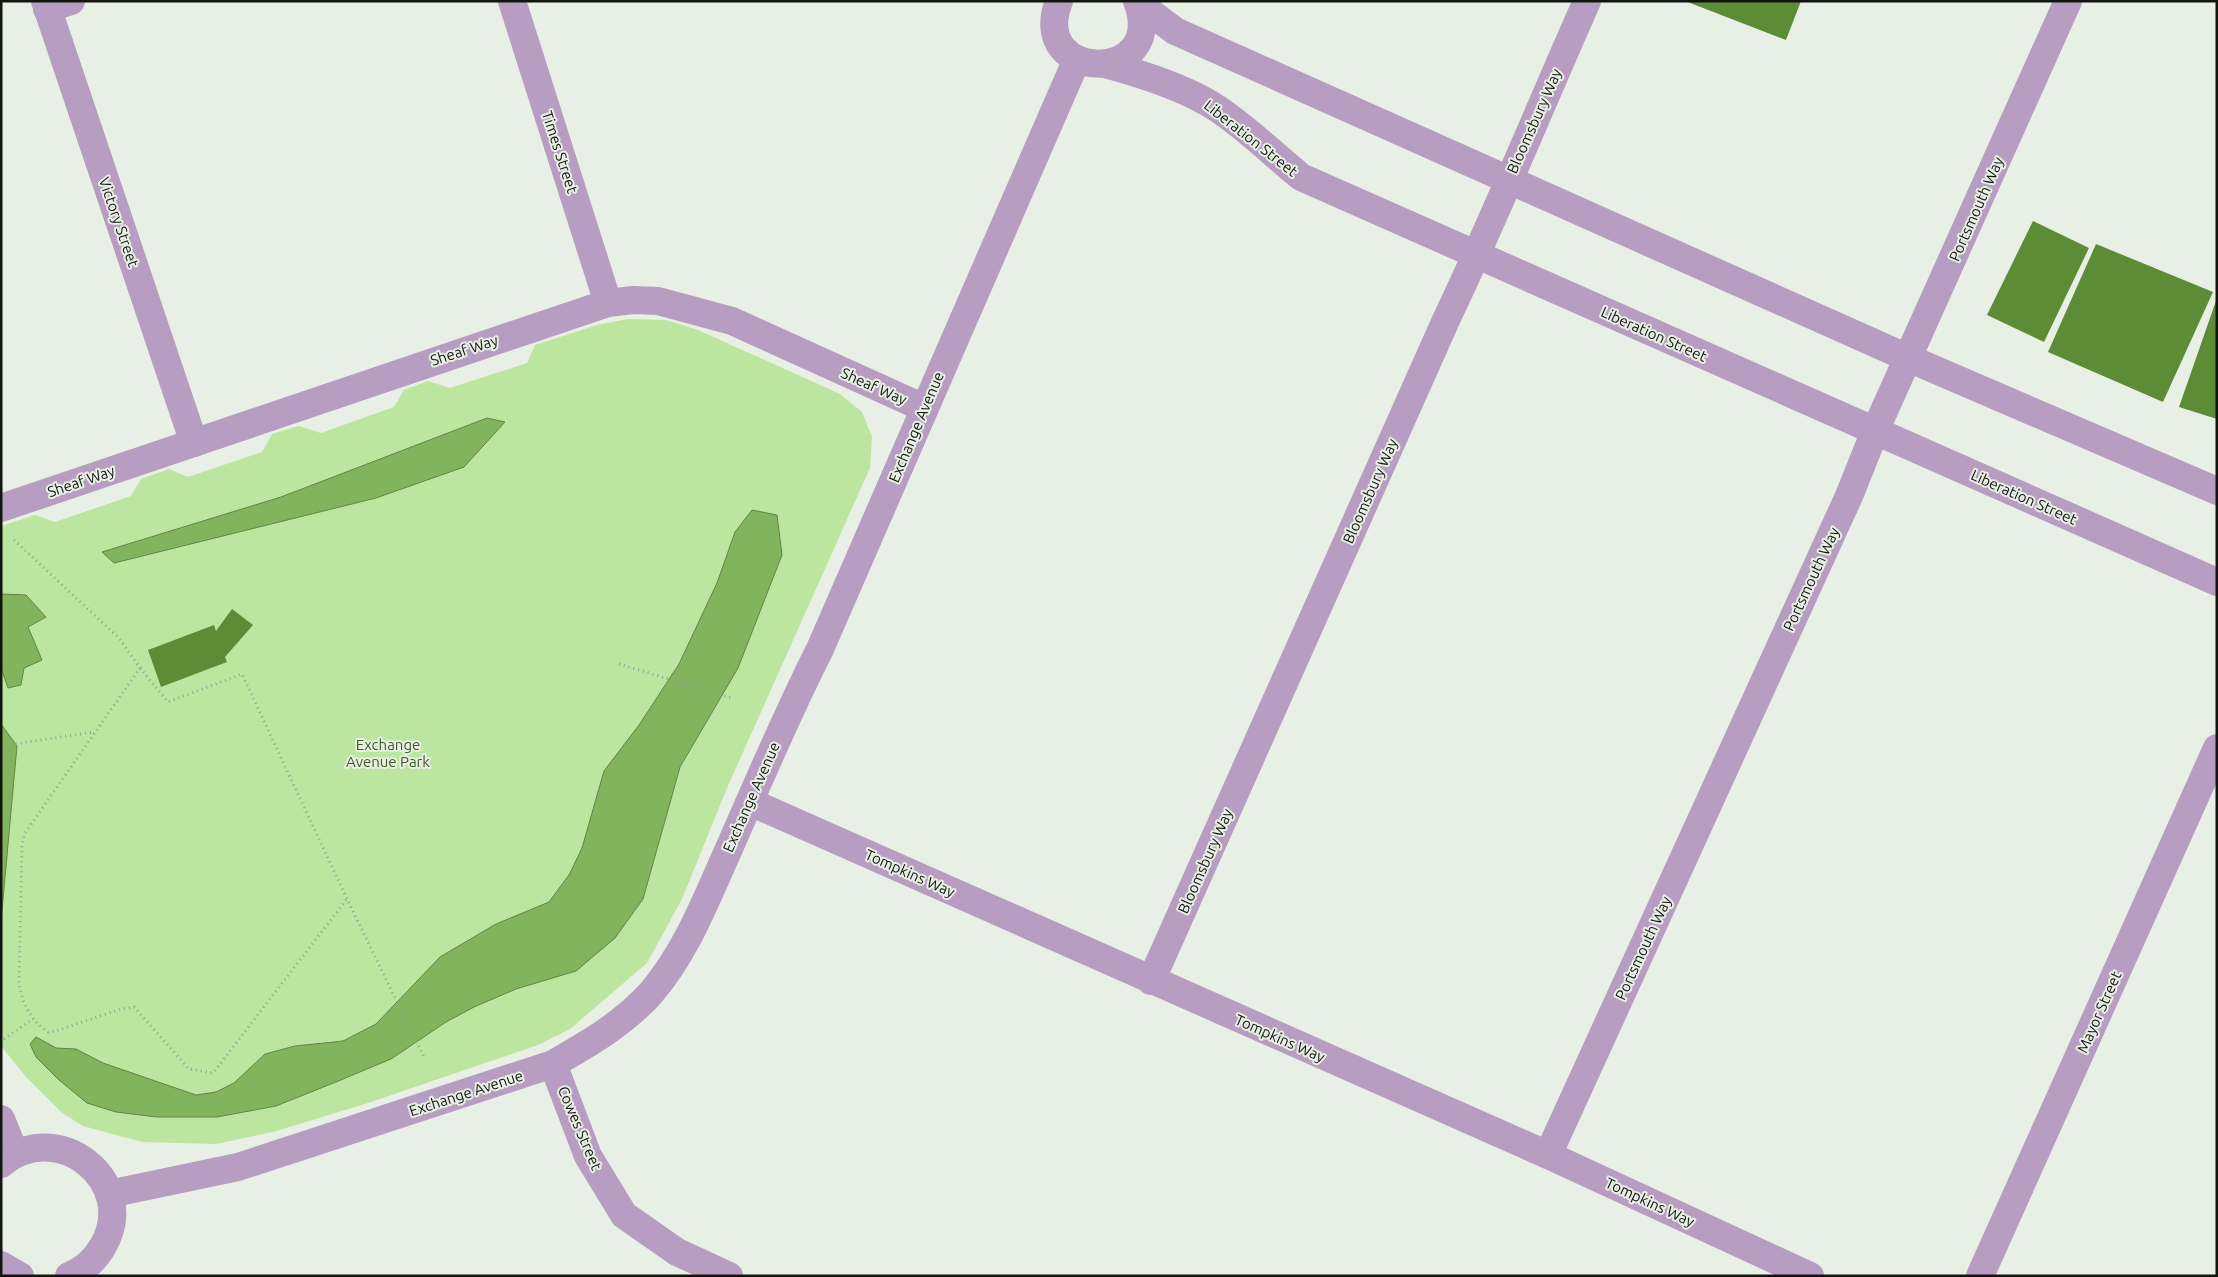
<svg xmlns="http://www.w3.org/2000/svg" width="2218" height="1277" viewBox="0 0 2218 1277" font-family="Ubuntu,sans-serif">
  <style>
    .green { fill: #bce69f }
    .water { fill: #82b45d; stroke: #608446 }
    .building { fill: #5d8c36 }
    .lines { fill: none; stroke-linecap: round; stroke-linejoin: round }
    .path { stroke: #999e96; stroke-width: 3; stroke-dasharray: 1 4; stroke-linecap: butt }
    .minor { stroke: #b79dc1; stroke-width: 28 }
    .labels { text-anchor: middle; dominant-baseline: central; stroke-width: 4; stroke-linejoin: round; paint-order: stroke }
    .street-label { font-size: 15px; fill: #121410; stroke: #e8efe4 }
    .park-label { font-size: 15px; fill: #3b5b20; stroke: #e8efe4 }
  </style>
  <rect width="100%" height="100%" fill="#e8efe4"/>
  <polygon class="green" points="628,319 666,320 698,330 840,394 862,412 872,437 870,468 727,788 682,899 647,963 570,1029 538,1045 368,1103 273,1132 216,1144 142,1142 83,1126 61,1112 26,1077 1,1046 1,526 35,515 55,522 131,496 141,479 169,469 188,477 262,452 272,434 299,426 321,433 394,407 404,390 428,381 450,388 527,363 535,345 597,325"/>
  <g class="water">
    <polygon points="487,418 505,422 464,467 376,498 114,563 102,552 281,497"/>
    <polygon points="752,510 777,515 782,555 738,668 680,767 643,899 615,938 576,971 516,989 474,1007 446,1022 391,1059 336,1082 276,1106 217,1117 157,1117 116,1112 87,1103 59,1080 36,1057 30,1044 36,1037 56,1048 76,1049 103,1063 196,1095 216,1092 234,1083 265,1054 295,1046 343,1041 376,1024 440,957 496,924 549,902 569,875 582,848 604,771 639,725 679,664 717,583 735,532"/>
    <polygon points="1,594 26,595 46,617 28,627 42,660 24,668 21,685 8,688 1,668"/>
    <polygon points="1,724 17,746 1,921"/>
  </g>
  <g class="building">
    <polygon points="1685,1 1801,1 1786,40"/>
    <polygon points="2033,221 2089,248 2044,342 1987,315"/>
    <polygon points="2096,244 2213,292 2163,402 2048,352"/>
    <polygon points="2217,298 2217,419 2179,407"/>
    <polygon points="232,609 253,625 225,657 227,662 161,687 148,650 214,625 216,631"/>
  </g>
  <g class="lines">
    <g class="path">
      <path d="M14,540L119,638L140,668L25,833L22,846L19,983C22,1003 31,1021 48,1032L56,1031L121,1009L134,1007L189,1069L213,1073L347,899"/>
      <polyline points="619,664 732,698"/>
      <polyline points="140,668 168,702 242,674 347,899 425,1059"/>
      <polyline points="1,746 94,732"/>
      <polyline points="4,1039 33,1019"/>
    </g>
    <g class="minor">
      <polyline points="45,1 194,443"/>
      <polyline points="512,1 608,303"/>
      <path d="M1059,1C1027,84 1169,85 1137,1"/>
      <polyline points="1138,3 1175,31 1908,358 2217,491"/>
      <polyline points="47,9 71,1"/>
      <path d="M1105,64C1142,74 1187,88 1218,109C1248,129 1274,155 1301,177L2217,582"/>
      <polyline points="1,508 608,303 633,300 658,301 732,321 924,408"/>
      <polyline points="750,802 1548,1155 1810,1276"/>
      <path d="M1151,981L1446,320C1496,215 1540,107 1587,1"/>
      <polyline points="553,1064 588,1156 624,1215 677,1252 729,1276"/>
      <polyline points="1,1119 15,1154"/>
      <polyline points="1548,1155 1849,496 1875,431 2068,1"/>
      <path d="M1,1164C58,1116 140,1182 103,1246C95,1260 84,1270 69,1276"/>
      <path d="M109,1194L238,1167L553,1064C588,1044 623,1024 651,993C686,952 705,902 727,853C757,785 786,716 820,649L1077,59"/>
      <polyline points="1,1265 20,1276"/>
      <polyline points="1980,1276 2217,748"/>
    </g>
  </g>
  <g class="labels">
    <g class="street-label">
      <text transform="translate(1534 121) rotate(-66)">Bloomsbury Way</text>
      <text transform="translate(1251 138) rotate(38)">Liberation Street</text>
      <text transform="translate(560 152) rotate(72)">Times Street</text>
      <text transform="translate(1976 209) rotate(-66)">Portsmouth Way</text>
      <text transform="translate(119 222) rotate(71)">Victory Street</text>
      <text transform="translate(1654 334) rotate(24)">Liberation Street</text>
      <text transform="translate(464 350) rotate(-18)">Sheaf Way</text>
      <text transform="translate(874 386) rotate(24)">Sheaf Way</text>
      <text transform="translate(916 427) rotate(-67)">Exchange Avenue</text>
      <text transform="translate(81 481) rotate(-19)">Sheaf Way</text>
      <text transform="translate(1370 491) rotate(-66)">Bloomsbury Way</text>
      <text transform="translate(2024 497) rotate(24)">Liberation Street</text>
      <text transform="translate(1811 579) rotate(-65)">Portsmouth Way</text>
      <text transform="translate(751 797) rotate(-66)">Exchange Avenue</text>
      <text transform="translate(1205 861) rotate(-66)">Bloomsbury Way</text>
      <text transform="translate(910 873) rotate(24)">Tompkins Way</text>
      <text transform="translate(1643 948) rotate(-65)">Portsmouth Way</text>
      <text transform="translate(2099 1012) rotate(-66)">Mayor Street</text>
      <text transform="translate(1280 1038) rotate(24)">Tompkins Way</text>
      <text transform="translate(466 1093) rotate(-18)">Exchange Avenue</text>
      <text transform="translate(580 1128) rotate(67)">Cowes Street</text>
      <text transform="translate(1650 1202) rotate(25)">Tompkins Way</text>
    </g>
    <g class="park-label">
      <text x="388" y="744">Exchange<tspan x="388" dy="17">Avenue Park</tspan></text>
    </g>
  </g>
  <rect width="2218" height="1277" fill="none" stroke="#121410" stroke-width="5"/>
</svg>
